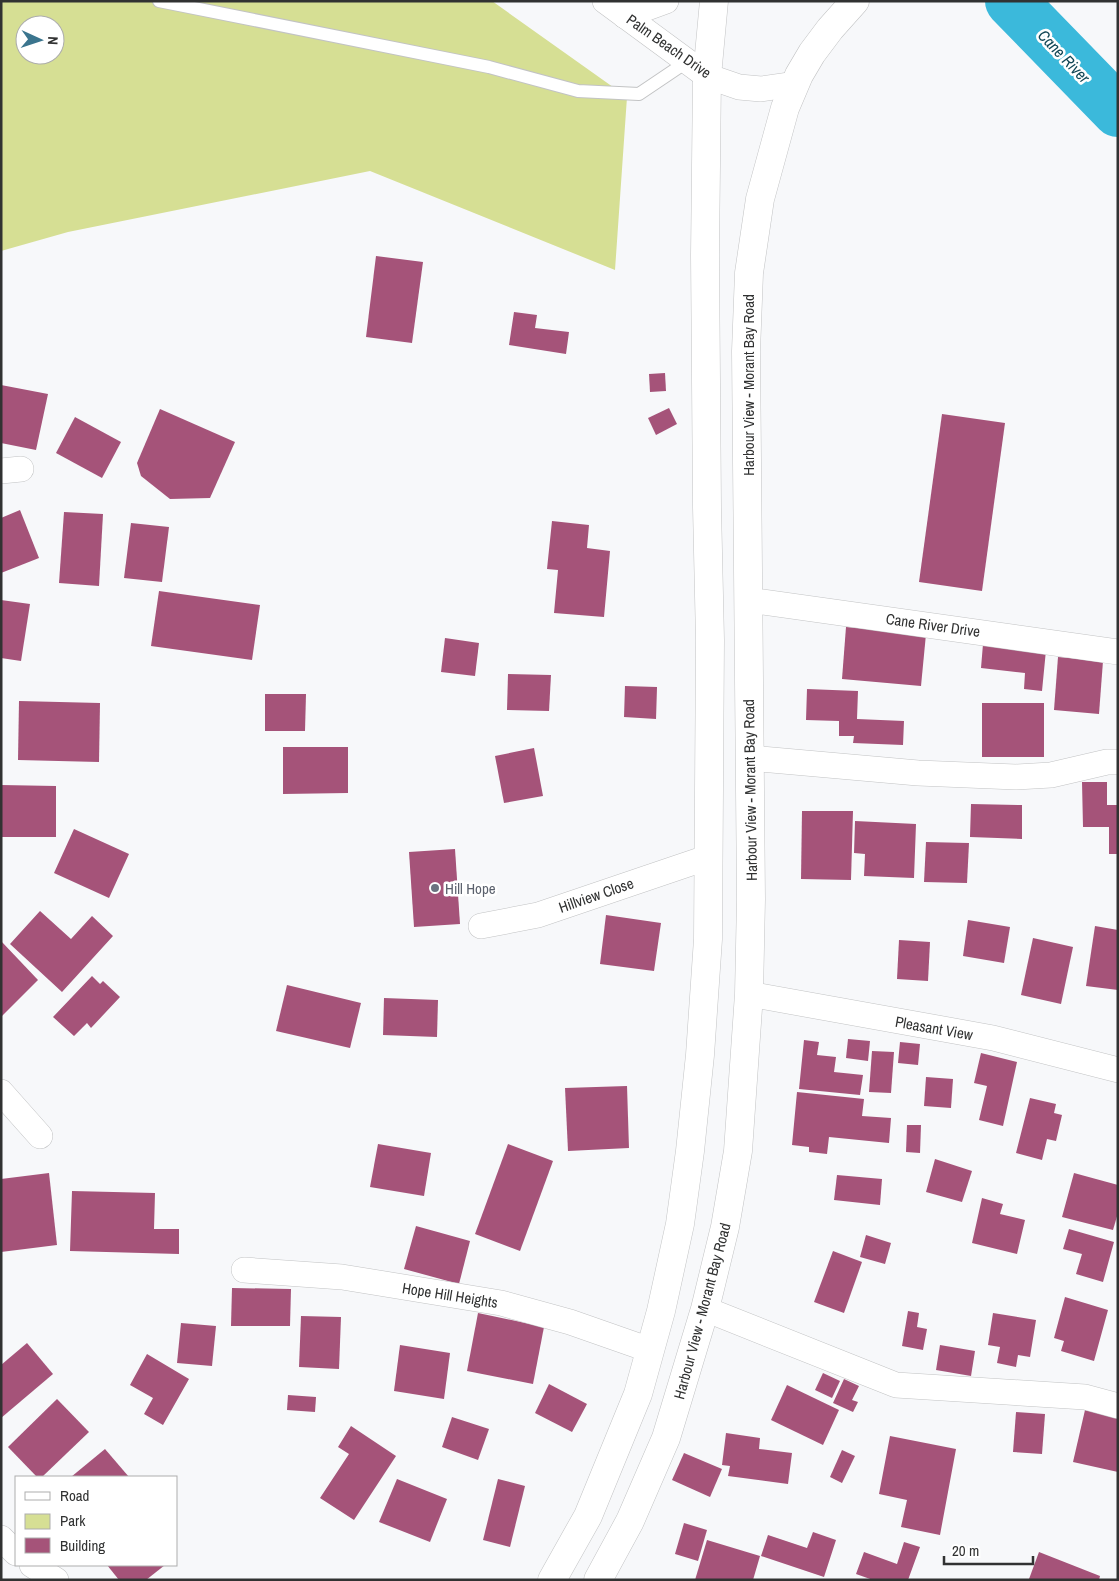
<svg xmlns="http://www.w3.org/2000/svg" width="1119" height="1581" viewBox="0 0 1119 1581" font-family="'Archivo Narrow',sans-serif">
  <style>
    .green { fill: #d6df94; fill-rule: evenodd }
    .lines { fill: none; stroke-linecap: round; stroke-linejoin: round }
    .river { stroke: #3bb9db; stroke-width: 52 }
    .building { fill: #a55379 }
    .service-casing { stroke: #c2c3c4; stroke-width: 14 }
    .minor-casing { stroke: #c2c3c4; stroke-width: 26 }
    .trunk-casing { stroke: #c2c3c4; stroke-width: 29 }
    .service { stroke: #fff; stroke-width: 12 }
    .minor { stroke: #fff; stroke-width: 25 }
    .trunk { stroke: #fff; stroke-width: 28 }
    .worship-dot { fill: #6b7280; stroke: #fff; stroke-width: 2 }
    .labels { text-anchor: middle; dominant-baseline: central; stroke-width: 5; stroke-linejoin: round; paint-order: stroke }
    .street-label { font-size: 15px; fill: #313232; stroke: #fff }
    .worship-label { font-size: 15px; fill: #5b616d; stroke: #fff; text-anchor: start }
    .water-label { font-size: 16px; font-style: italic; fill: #124756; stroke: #fff }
  </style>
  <rect width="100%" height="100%" fill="#f7f8fa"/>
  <path class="green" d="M1,1H492L627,97L615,270L370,171L68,232L1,251ZM25,25H55V55H25Z"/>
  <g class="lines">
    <polyline class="river" points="1011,1 1118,111"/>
  </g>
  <g class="building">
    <polygon points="376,256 423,262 412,343 366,337"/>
    <polygon points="514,312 537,315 535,328 569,332 566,354 509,345"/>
    <polygon points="665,373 666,391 650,392 649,374"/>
    <polygon points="1,385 48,394 36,450 1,443"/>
    <polygon points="669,408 677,424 656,435 648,418"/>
    <polygon points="160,409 235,442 210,498 170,499 141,476 137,463"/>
    <polygon points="942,414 1005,423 982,591 919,582"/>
    <polygon points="75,417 121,442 102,478 56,453"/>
    <polygon points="20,510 39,558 1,573 1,518"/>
    <polygon points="64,512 103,514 99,586 59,583"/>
    <polygon points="552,521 589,525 587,548 610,551 604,617 554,613 558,570 547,569"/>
    <polygon points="131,523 169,527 162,582 124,578"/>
    <polygon points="159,591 260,605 252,660 151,646"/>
    <polygon points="1,600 30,604 21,661 1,658"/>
    <polygon points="846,627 926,634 921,686 842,679"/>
    <polygon points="445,638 479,643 475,676 441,672"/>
    <polygon points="983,644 1046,650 1042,691 1024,689 1025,673 981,668"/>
    <polygon points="1058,657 1103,661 1099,714 1054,710"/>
    <polygon points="508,674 551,675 549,711 507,710"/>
    <polygon points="625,686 657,687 656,719 624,717"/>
    <polygon points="807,689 858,691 857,719 904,721 903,745 853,743 854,736 839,736 839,721 806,720"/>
    <polygon points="265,694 306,694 305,731 265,731"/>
    <polygon points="19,701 100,703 99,762 18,760"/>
    <rect x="982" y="703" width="62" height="54"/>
    <polygon points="283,747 348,747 348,793 283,794"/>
    <polygon points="534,748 543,796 504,803 495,756"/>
    <polygon points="1082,782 1107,782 1107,805 1118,805 1118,854 1109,854 1109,827 1083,827"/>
    <polygon points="1,785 56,786 56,837 1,837"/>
    <polygon points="971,804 1022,805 1022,839 970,837"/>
    <polygon points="802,811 853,811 851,880 801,879"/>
    <polygon points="855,821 916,824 914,878 864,876 865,854 854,853"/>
    <polygon points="74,829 129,854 109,898 54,873"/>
    <polygon points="926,842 969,843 967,883 924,882"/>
    <polygon points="455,849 460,924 414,927 409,852"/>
    <polygon points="40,911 71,939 92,916 113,936 62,992 10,944"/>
    <polygon points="606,915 661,923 654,971 600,964"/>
    <polygon points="968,920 1010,927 1004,963 963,956"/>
    <polygon points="1095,926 1118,930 1118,990 1086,986"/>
    <polygon points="1033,938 1073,947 1061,1004 1021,995"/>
    <polygon points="899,940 930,942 928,981 897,979"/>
    <polygon points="1,941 38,980 1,1017"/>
    <polygon points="92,976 100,984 103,981 120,997 91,1028 87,1023 74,1036 53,1017"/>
    <polygon points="287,985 361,1003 350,1048 276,1031"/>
    <polygon points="384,998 438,1000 437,1037 383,1035"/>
    <polygon points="848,1039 870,1041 868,1061 846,1058"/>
    <polygon points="804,1040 819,1042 817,1055 836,1057 834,1072 863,1075 860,1095 799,1089"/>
    <polygon points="900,1042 920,1044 918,1065 898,1063"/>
    <polygon points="872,1051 894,1052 891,1093 869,1092"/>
    <polygon points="981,1053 1017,1062 1003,1126 979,1120 987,1086 974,1083"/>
    <polygon points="926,1077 953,1079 951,1108 924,1106"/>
    <polygon points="627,1086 629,1148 568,1151 565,1088"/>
    <polygon points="797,1092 864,1099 862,1116 891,1118 889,1143 829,1137 827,1154 809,1152 809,1147 792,1145"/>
    <polygon points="1030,1098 1056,1104 1054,1113 1062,1115 1056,1141 1047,1139 1042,1160 1016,1153"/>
    <polygon points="907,1125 921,1125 920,1153 906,1152"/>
    <polygon points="378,1144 431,1153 424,1196 370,1187"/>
    <polygon points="508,1144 553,1161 520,1251 475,1234"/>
    <polygon points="935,1159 972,1171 962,1202 926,1192"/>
    <polygon points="49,1173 57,1245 1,1252 1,1179"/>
    <polygon points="1074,1173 1118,1185 1118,1213 1113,1230 1062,1217"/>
    <polygon points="837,1175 882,1179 880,1205 834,1200"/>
    <polygon points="72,1191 155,1193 154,1229 179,1229 179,1254 70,1251"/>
    <polygon points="982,1198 1003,1204 1000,1214 1025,1220 1017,1254 972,1243"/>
    <polygon points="416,1226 470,1241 459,1284 404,1269"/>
    <polygon points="1069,1229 1114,1242 1103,1282 1076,1274 1082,1254 1063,1249"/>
    <polygon points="866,1235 891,1243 885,1264 860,1257"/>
    <polygon points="833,1251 862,1262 844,1313 814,1302"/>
    <polygon points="232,1288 291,1289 290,1326 231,1326"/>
    <polygon points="1065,1297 1108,1310 1094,1361 1061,1351 1064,1341 1054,1338"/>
    <polygon points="908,1311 919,1313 917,1327 927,1329 923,1350 902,1346"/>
    <polygon points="478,1313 544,1327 533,1384 467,1371"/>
    <polygon points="993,1313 1036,1320 1030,1357 1018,1355 1016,1367 997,1363 1000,1347 988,1345"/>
    <polygon points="301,1316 341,1317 339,1369 299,1367"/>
    <polygon points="181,1323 216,1326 212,1366 177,1363"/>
    <polygon points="27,1343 53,1374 1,1418 1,1365"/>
    <polygon points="400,1345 450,1353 444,1399 394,1391"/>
    <polygon points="940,1345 975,1351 971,1376 936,1370"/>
    <polygon points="147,1354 189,1379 163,1425 144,1414 153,1398 130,1385"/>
    <polygon points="823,1373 840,1381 832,1398 815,1390"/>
    <polygon points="844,1379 859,1386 852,1400 858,1402 853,1412 833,1403"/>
    <polygon points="549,1384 587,1404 572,1432 535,1413"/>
    <polygon points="787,1385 839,1410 823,1445 771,1420"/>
    <polygon points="288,1395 316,1397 315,1412 287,1410"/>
    <polygon points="57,1399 89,1432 42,1477 37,1477 8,1447"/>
    <polygon points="1085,1410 1118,1418 1118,1472 1073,1462"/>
    <polygon points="1016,1412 1045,1414 1042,1454 1013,1452"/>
    <polygon points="452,1417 489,1429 478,1460 442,1447"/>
    <polygon points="351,1426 396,1456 354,1520 320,1498 349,1454 338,1447"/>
    <polygon points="726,1433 760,1438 759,1449 792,1453 788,1484 728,1476 730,1466 722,1465"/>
    <polygon points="890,1436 956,1449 940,1535 901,1527 907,1500 879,1494"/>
    <polygon points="105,1449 129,1477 71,1477"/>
    <polygon points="842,1450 855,1456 842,1483 830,1477"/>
    <polygon points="684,1453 722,1469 710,1497 672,1480"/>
    <polygon points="397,1479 447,1499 430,1542 379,1522"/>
    <polygon points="498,1479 525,1486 510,1547 483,1540"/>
    <polygon points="684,1523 707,1530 698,1561 675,1554"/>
    <polygon points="813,1532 836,1540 824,1577 761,1556 768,1535 807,1548"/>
    <polygon points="707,1540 760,1556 753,1580 695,1580"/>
    <polygon points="904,1542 920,1547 908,1580 873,1580 856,1574 864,1552 897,1564"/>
    <polygon points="1039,1552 1100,1576 1099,1580 1029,1579"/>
    <polygon points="107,1565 165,1565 146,1580 119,1580"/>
  </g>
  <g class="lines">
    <g class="service-casing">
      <polyline id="service" points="159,1 489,67 578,91 639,94 688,61"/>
    </g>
    <g class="minor-casing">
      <g id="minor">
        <polyline points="605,1 707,76 739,87 761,89 795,84"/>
        <polyline points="625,16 666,1"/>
        <polyline points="1,471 21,469"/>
        <polyline points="748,600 1118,652"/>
        <polyline points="749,758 918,773 1016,777 1051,775 1107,762 1118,762"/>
        <polyline points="481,926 538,915 709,857"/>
        <polyline points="749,994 993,1038 1118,1070"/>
        <polyline points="1,1092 40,1136"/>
        <polyline points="244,1270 342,1277 501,1303 570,1322 650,1350"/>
        <polyline points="705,1309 896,1385 1085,1397 1118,1406"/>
        <polyline points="1,1538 16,1553"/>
        <polyline points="32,1565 56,1580"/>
      </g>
    </g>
    <g class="trunk-casing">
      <g id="trunk">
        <polyline points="552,1580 588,1516 638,1394 661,1311 680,1224 690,1151 700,1055 708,939 710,640 707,507 705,255 707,76 714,1"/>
        <polyline points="598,1580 630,1521 666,1438 705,1309 725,1227 738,1151 749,994 751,899 746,351 749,273 760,199 785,108 799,75 812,53 830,29 855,1"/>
      </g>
    </g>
    <use href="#service" class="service"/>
    <use href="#minor" class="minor"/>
    <use href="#trunk" class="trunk"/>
  </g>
  <circle class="worship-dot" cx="435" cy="888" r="5"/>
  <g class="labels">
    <g class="street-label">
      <text transform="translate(669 46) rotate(35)">Palm Beach Drive</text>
      <text transform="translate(748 385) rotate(-90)">Harbour View - Morant Bay Road</text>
      <text transform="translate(933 625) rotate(8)">Cane River Drive</text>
      <text transform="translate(750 790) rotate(-91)">Harbour View - Morant Bay Road</text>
      <text transform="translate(596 895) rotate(-19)">Hillview Close</text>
      <text transform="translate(934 1028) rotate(10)">Pleasant View</text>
      <text transform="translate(450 1295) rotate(9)">Hope Hill Heights</text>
      <text transform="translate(702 1311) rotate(-75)">Harbour View - Morant Bay Road</text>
    </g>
    <g class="worship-label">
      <text x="445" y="888">Hill Hope</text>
    </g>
    <g class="water-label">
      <text transform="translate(1064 56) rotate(46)">Cane River</text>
    </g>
  </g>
  <rect width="1119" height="1581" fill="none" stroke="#313232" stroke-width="5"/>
  <rect x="15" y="1476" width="162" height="90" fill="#ffffff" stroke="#adadad"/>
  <rect x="25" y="1492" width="25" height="8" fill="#ffffff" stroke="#adadad"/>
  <text x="60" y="1501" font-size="15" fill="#313232">Road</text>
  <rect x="25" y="1514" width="25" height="15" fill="#d6df94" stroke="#adadad"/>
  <text x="60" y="1526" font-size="15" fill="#313232">Park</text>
  <rect x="25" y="1538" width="25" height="15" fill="#a55379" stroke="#adadad"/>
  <text x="60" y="1551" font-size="15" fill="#313232">Building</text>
  <g transform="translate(40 40) rotate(93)"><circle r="24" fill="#ffffff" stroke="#adadad"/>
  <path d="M0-4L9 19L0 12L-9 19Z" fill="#3b758e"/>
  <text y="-8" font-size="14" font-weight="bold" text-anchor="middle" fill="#313232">N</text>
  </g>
  <path d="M944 1556v8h89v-8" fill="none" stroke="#313232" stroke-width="2.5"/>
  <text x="952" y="1556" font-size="15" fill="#313232" stroke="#ffffff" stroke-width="4" paint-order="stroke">20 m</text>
</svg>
